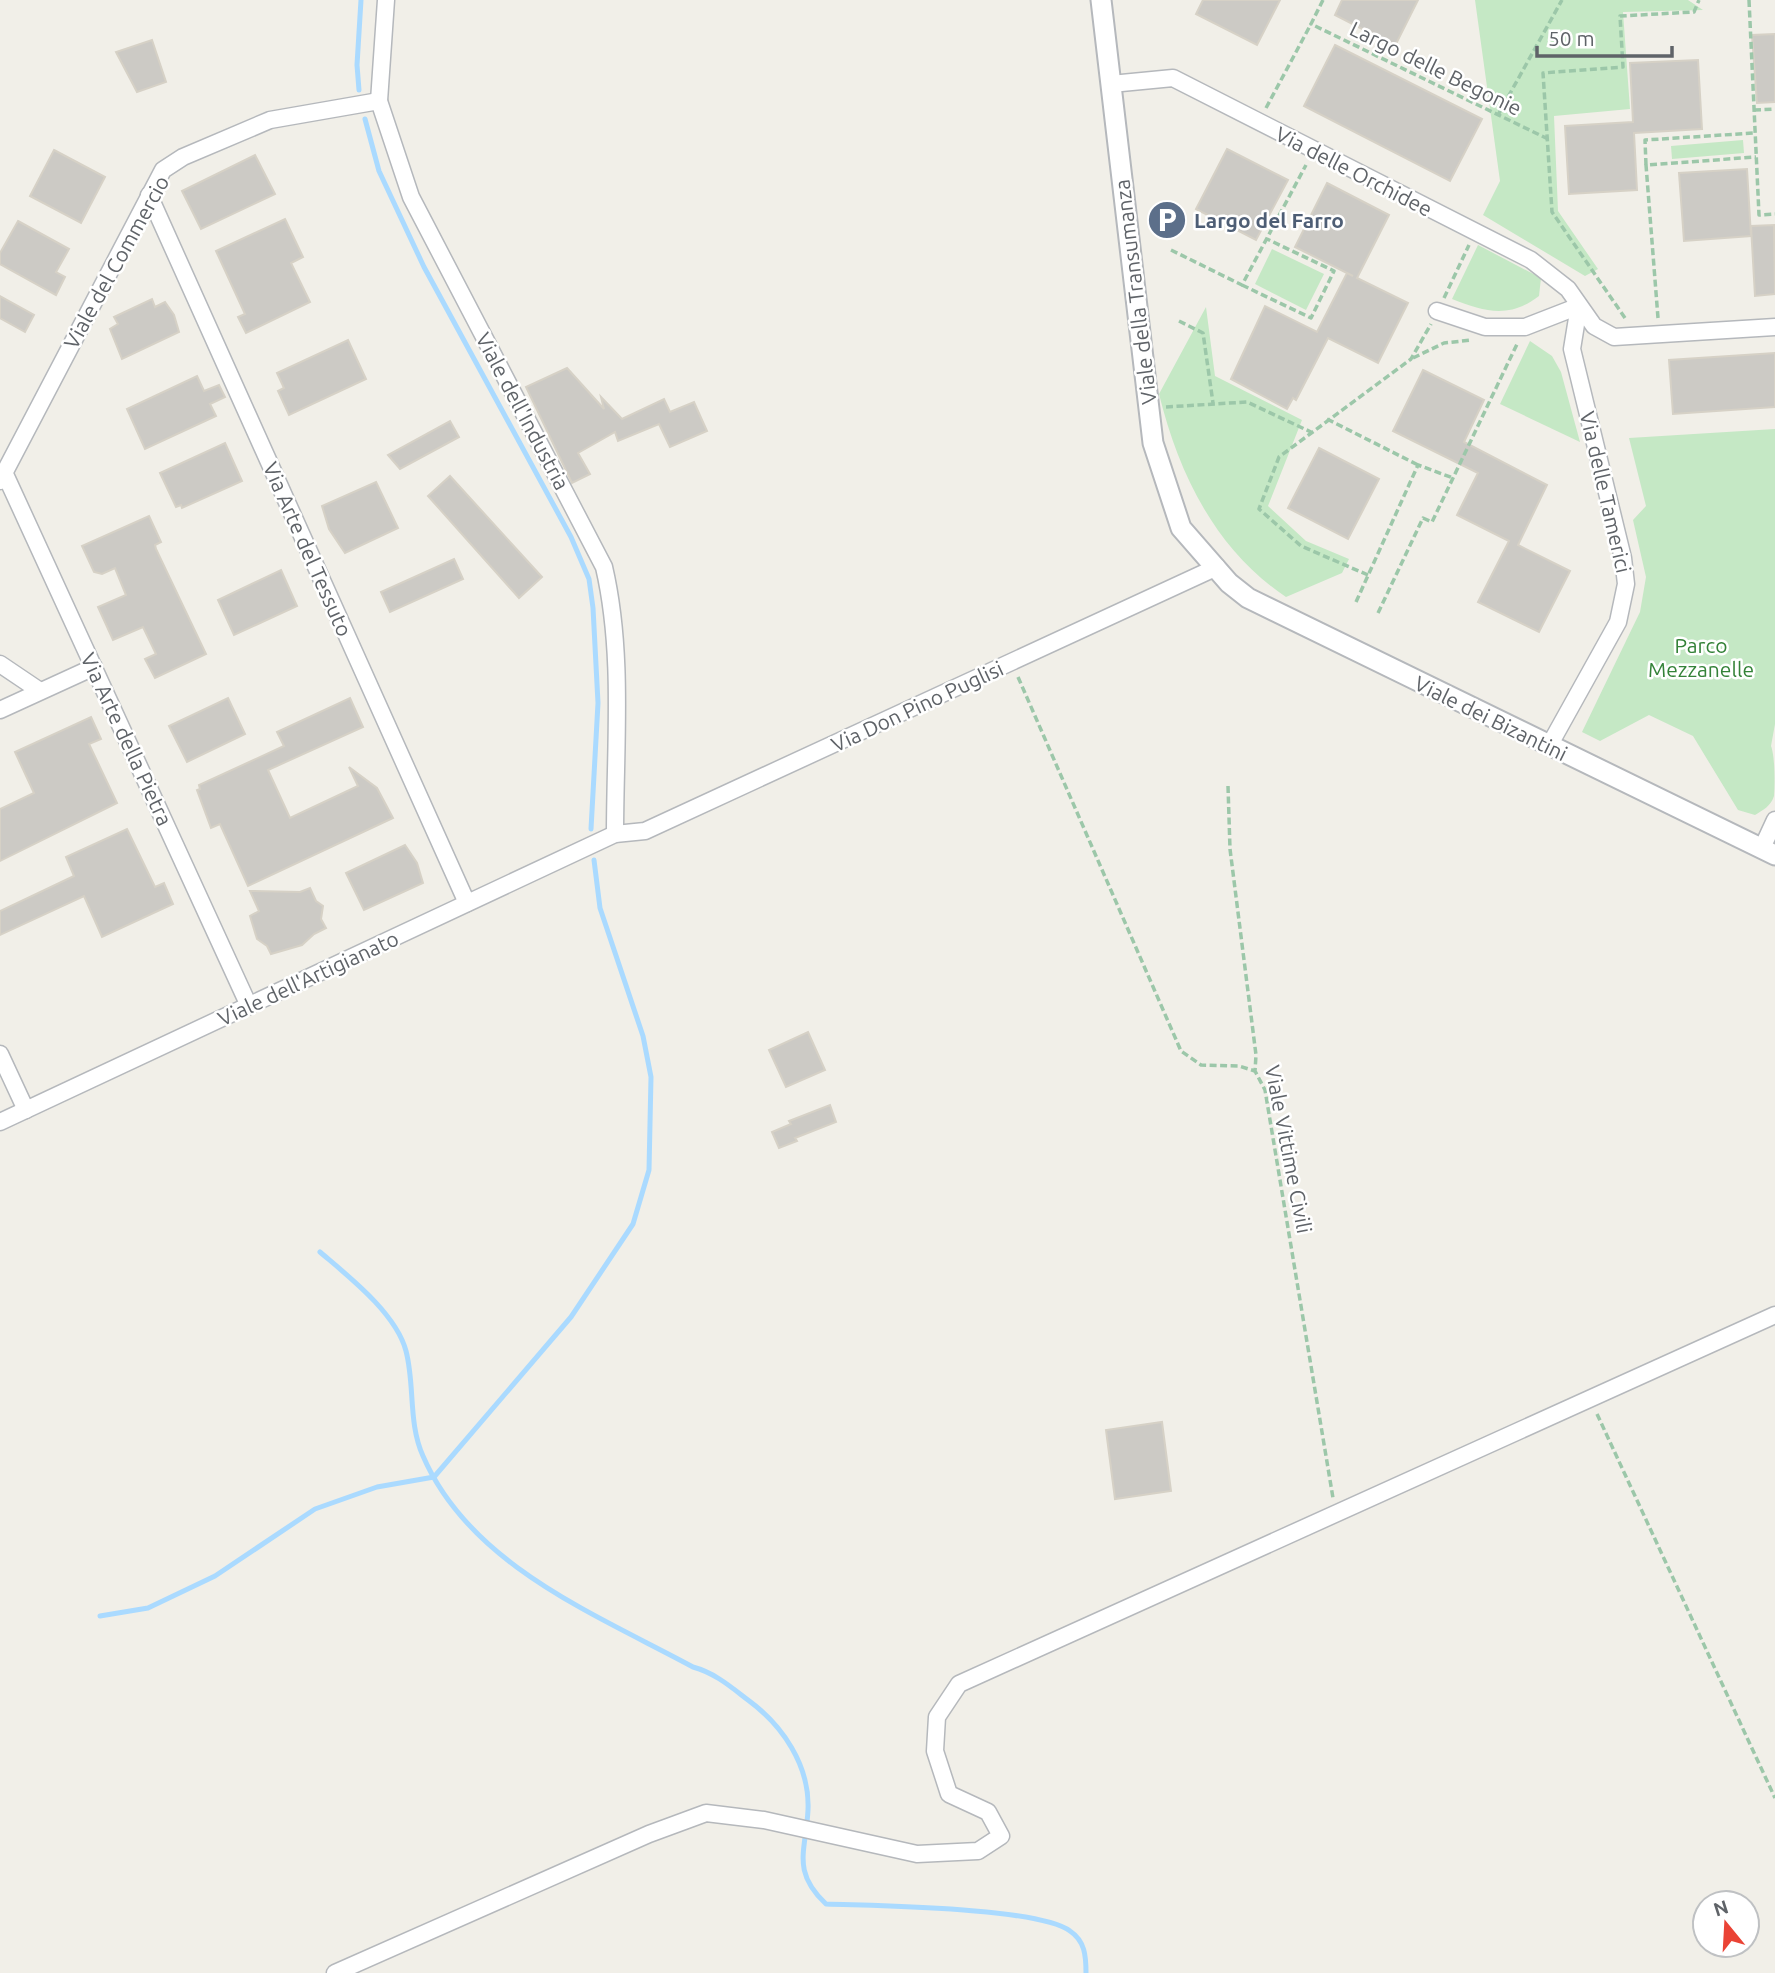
<svg xmlns="http://www.w3.org/2000/svg" width="1775" height="1973" viewBox="0 0 1775 1973" font-family="Ubuntu,sans-serif">
  <style>
    .green { fill: #c5e8c5 }
    .lines { fill: none; stroke-linecap: round; stroke-linejoin: round }
    .stream { stroke: #aadaff; stroke-width: 5 }
    .building { fill: #cccac5; stroke: #d6d1c6; stroke-width: 2 }
    .minor-casing { stroke: #b5b8bc; stroke-width: 19 }
    .tertiary-casing { stroke: #b5b8bc; stroke-width: 23 }
    .path { stroke: #9cc7a9; stroke-width: 3.5; stroke-dasharray: 7 3.5; stroke-linecap: butt }
    .minor { stroke: #fff; stroke-width: 16 }
    .tertiary { stroke: #fff; stroke-width: 19 }
    .labels { text-anchor: middle; dominant-baseline: central; stroke-width: 5; stroke-linejoin: round; paint-order: stroke }
    .street-label { font-size: 21px; fill: #5f6368; stroke: #fff }
    .service-label { font-size: 21px; font-weight: bold; fill: #4e5e75; stroke: #fff; text-anchor: start }
    .park-label { font-size: 21px; fill: #348238; stroke: #fff }
  </style>
  <rect width="100%" height="100%" fill="#f1efe8"/>
  <g class="green">
    <polygon points="1475,0 1688,0 1703,10 1623,12 1630,109 1554,116 1558,211 1598,269 1585,276 1483,215 1500,181"/>
    <polygon points="1743,140 1744,153 1672,159 1671,146"/>
    <path d="M1478,245L1541,278L1539,296C1509,319 1485,312 1452,299Z"/>
    <polygon points="1272,249 1324,274 1306,310 1255,284"/>
    <path d="M1206,307L1215,376L1302,420L1268,506L1306,541L1349,559L1342,573L1286,597C1216,550 1179,475 1159,394Z"/>
    <polygon points="1530,341 1552,356 1561,372 1580,442 1500,404"/>
    <path d="M1775,429V724L1771,746C1775,756 1775,784 1774,796C1771,806 1763,810 1755,815L1738,810L1693,736L1649,715L1600,741L1582,732L1640,612L1646,577L1633,520L1646,506L1629,438Z"/>
  </g>
  <g class="lines">
    <g class="stream">
      <polyline points="359,90 357,65 361,0"/>
      <polyline points="365,119 379,171 424,267 571,537 589,579 593,608 598,703 591,829"/>
      <path d="M320,1252C348,1276 396,1313 406,1351C415,1385 408,1423 423,1456C470,1565 595,1614 693,1667C715,1673 731,1687 748,1700C782,1725 810,1765 808,1810C806,1851 791,1871 826,1904C873,1906 1037,1907 1070,1931C1085,1941 1086,1956 1086,1973"/>
      <polyline points="100,1616 148,1608 215,1576 315,1509 377,1487 434,1477 571,1317 633,1224 649,1170 651,1077 643,1036 600,908 594,860"/>
    </g>
  </g>
  <g class="building">
    <polygon points="1203,0 1280,0 1257,45 1196,14"/>
    <polygon points="1342,0 1418,0 1395,46 1335,15"/>
    <polygon points="1775,34 1775,102 1757,103 1752,35"/>
    <polygon points="152,40 166,82 137,92 116,52"/>
    <polygon points="1335,45 1482,119 1450,181 1304,106"/>
    <polygon points="1698,60 1702,129 1634,133 1637,190 1569,194 1565,126 1633,122 1630,63"/>
    <polygon points="1227,149 1288,180 1256,240 1196,209"/>
    <polygon points="54,150 105,177 81,223 30,196"/>
    <polygon points="255,155 275,194 201,229 182,191"/>
    <polygon points="1747,169 1751,236 1684,241 1679,173"/>
    <polygon points="1327,183 1389,215 1357,278 1408,303 1378,363 1328,338 1296,400 1293,398 1287,409 1231,379 1265,306 1317,332 1347,273 1353,276 1295,247"/>
    <polygon points="285,219 303,257 291,263 310,302 246,333 238,317 245,314 216,251"/>
    <polygon points="18,221 69,249 56,272 65,277 56,295 0,264 0,253"/>
    <polygon points="1774,225 1775,294 1755,296 1751,226"/>
    <polygon points="0,296 34,315 25,332 0,318"/>
    <polygon points="152,299 155,307 165,302 174,315 179,332 122,359 110,329 118,324 114,317"/>
    <polygon points="348,340 366,379 289,415 278,391 284,388 277,373"/>
    <polygon points="1775,353 1775,407 1673,414 1669,360"/>
    <polygon points="567,368 604,409 601,397 622,419 664,399 670,412 694,402 707,431 670,447 659,424 618,441 615,432 578,453 590,474 572,483 526,387"/>
    <polygon points="1423,370 1484,400 1464,442 1547,485 1518,545 1570,571 1539,632 1478,602 1509,541 1457,515 1478,473 1393,431"/>
    <polygon points="197,376 204,391 219,385 225,397 210,404 216,416 145,449 127,409"/>
    <polygon points="450,421 459,437 400,469 388,455"/>
    <polygon points="225,443 242,481 182,508 181,505 176,507 160,473"/>
    <polygon points="1319,448 1379,479 1348,539 1288,508"/>
    <polygon points="450,476 542,577 519,598 428,496"/>
    <polygon points="376,482 398,528 345,553 329,529 322,506"/>
    <polygon points="149,516 161,542 155,545 156,549 206,654 155,678 145,659 156,654 143,627 113,640 98,607 126,595 115,568 102,574 94,572 82,546"/>
    <polygon points="454,559 463,579 390,612 381,592"/>
    <polygon points="281,570 297,606 234,635 218,600"/>
    <polygon points="228,698 245,734 187,762 169,726"/>
    <polygon points="350,698 363,727 268,770 290,818 358,786 349,767 377,788 393,818 248,886 220,824 211,828 197,790 200,789 199,785 284,746 277,732"/>
    <polygon points="91,717 101,739 89,744 117,803 0,861 0,809 34,793 15,752"/>
    <polygon points="127,829 155,887 164,883 173,904 102,937 84,896 0,935 0,911 74,876 66,857"/>
    <polygon points="405,845 417,863 423,883 364,910 346,873"/>
    <polygon points="310,888 316,901 323,906 321,919 326,928 314,934 302,945 271,954 267,946 257,939 250,916 259,911 250,891 300,892"/>
    <polygon points="808,1032 825,1070 786,1087 769,1050"/>
    <polygon points="830,1105 836,1122 795,1138 797,1141 779,1148 772,1132 791,1124 789,1121"/>
    <polygon points="1162,1422 1171,1491 1115,1499 1106,1430"/>
  </g>
  <g class="lines">
    <g class="minor-casing">
      <g id="minor">
        <path d="M386,0L379,101L411,197L604,567C624,653 615,745 615,834"/>
        <polyline points="1111,84 1173,78 1531,260 1568,289 1594,326 1614,337 1775,327"/>
        <polyline points="149,195 467,903"/>
        <polyline points="1437,311 1485,327 1525,327 1579,306"/>
        <polyline points="4,472 249,1006"/>
        <polyline points="0,481 163,170 183,157 270,120 379,101"/>
        <polyline points="0,664 40,691"/>
        <polyline points="0,710 94,667"/>
        <polyline points="1549,746 1618,622 1626,584 1623,558 1572,349 1579,306"/>
        <polyline points="1762,848 1775,820"/>
        <polyline points="0,1054 26,1110"/>
        <polyline points="0,1122 615,834 645,831 1217,567"/>
        <polyline points="335,1973 649,1834 706,1813 764,1820 917,1854 978,1851 1001,1836 988,1812 949,1794 935,1751 937,1717 959,1684 1775,1315"/>
      </g>
    </g>
    <g class="tertiary-casing">
      <polyline id="tertiary" points="1101,0 1153,443 1181,528 1229,583 1248,598 1775,855"/>
    </g>
    <g class="path">
      <polyline points="1323,0 1311,24 1548,139"/>
      <polyline points="1749,0 1759,215 1775,214"/>
      <polyline points="1266,108 1311,24"/>
      <polyline points="1754,110 1775,109"/>
      <polyline points="1498,115 1562,0"/>
      <polyline points="1646,165 1645,140 1754,133"/>
      <polyline points="1171,250 1242,285 1306,165"/>
      <polyline points="1242,285 1311,318 1334,271 1267,239"/>
      <polyline points="1444,298 1469,245"/>
      <polyline points="1625,318 1552,212 1543,73 1623,67 1620,16 1694,12 1699,0"/>
      <polyline points="1658,318 1646,165 1756,157"/>
      <polyline points="1179,321 1203,333 1213,403"/>
      <polyline points="1413,358 1444,343 1472,340"/>
      <polyline points="1166,407 1247,402 1311,432"/>
      <polyline points="1327,419 1418,465"/>
      <polyline points="1368,575 1301,546 1259,509 1279,457 1411,359 1431,324"/>
      <polyline points="1356,602 1418,465 1453,478"/>
      <polyline points="1378,613 1423,518 1432,522 1518,342"/>
      <polyline points="1018,677 1181,1051 1201,1065 1239,1066 1255,1071"/>
      <polyline points="1228,786 1230,849 1256,1055 1255,1071 1265,1090 1333,1498"/>
      <polyline points="1597,1414 1775,1798"/>
    </g>
    <use href="#minor" class="minor"/>
    <use href="#tertiary" class="tertiary"/>
  </g>
  <defs>
    <g id="parking-disc" transform="scale(2.0125)"><circle r="9.5" fill="#5c6f8a" stroke="#fff"/><path d="M-3.5-5.5H1a3.5 3.5 0 0 1 0 7H-1V5.5H-3.5ZM-1-3.4V-.6H.8a1.4 1.4 0 0 0 0-2.8Z" fill="#fff"/></g>
  </defs>
  <g fill-rule="evenodd">
    <use href="#parking-disc" x="1167" y="220"/>
  </g>
  <g class="labels">
    <g class="street-label">
      <text transform="translate(1436 68) rotate(26)">Largo delle Begonie</text>
      <text transform="translate(1354 171) rotate(27)">Via delle Orchidee</text>
      <text transform="translate(116 262) rotate(-61)">Viale del Commercio</text>
      <text transform="translate(1135 292) rotate(-97)">Viale della Transumanza</text>
      <text transform="translate(523 411) rotate(62)">Viale dell'Industria</text>
      <text transform="translate(1606 492) rotate(77)">Via delle Tamerici</text>
      <text transform="translate(308 549) rotate(66)">Via Arte del Tessuto</text>
      <text transform="translate(917 706) rotate(-25)">Via Don Pino Puglisi</text>
      <text transform="translate(1491 718) rotate(26)">Viale dei Bizantini</text>
      <text transform="translate(127 739) rotate(65)">Via Arte della Pietra</text>
      <text transform="translate(308 978) rotate(-25)">Viale dell'Artigianato</text>
      <text transform="translate(1289 1149) rotate(79)">Viale Vittime Civili</text>
    </g>
    <g class="service-label">
      <text x="1194" y="220">Largo del Farro</text>
    </g>
    <g class="park-label">
      <text x="1701" y="645">Parco<tspan x="1701" dy="24">Mezzanelle</tspan></text>
    </g>
  </g>
  <g transform="translate(1726 1924) rotate(342)"><circle r="33" fill="#ffffff" stroke="#bfc1c3" stroke-width="2"/>
  <path d="M0-5L12 26L0 18L-12 26Z" fill="#ea4335"/>
  <text y="-10" font-size="19" font-weight="bold" text-anchor="middle" fill="#5f6368">N</text>
  </g>
  <path d="M1537 46v10h135v-10" fill="none" stroke="#5f6368" stroke-width="3.5"/>
  <text x="1548" y="46" font-size="21" fill="#5f6368" stroke="#ffffff" stroke-width="5" paint-order="stroke">50 m</text>
</svg>
